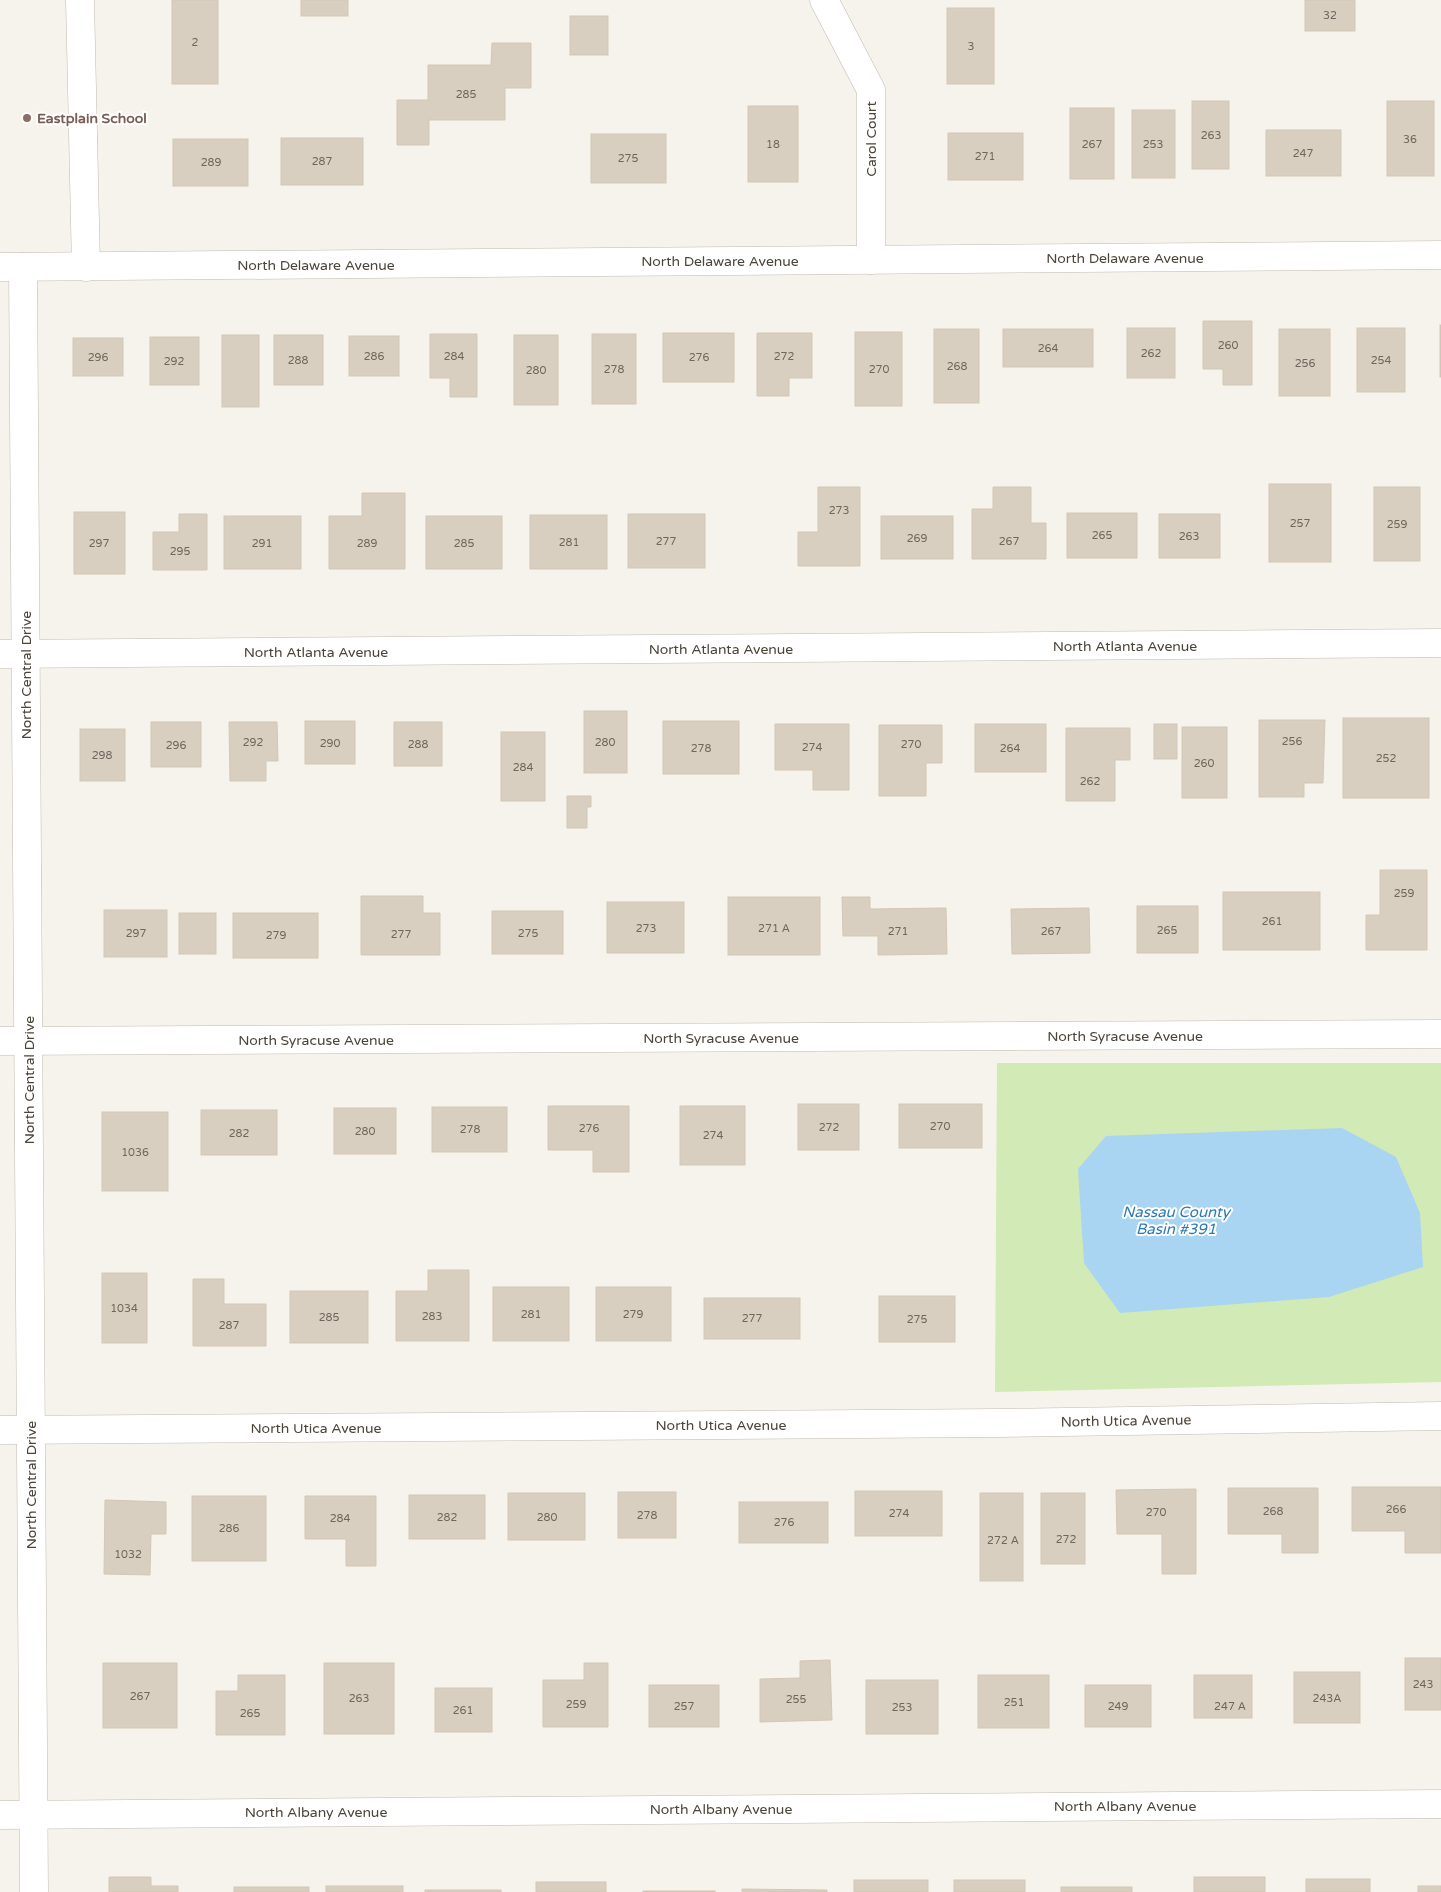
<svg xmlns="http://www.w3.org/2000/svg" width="1441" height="1892" viewBox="0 0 1441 1892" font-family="'Varela Round',sans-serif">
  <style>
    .green { fill: #d2eab5 }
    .water { fill: #a9d4f2 }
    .building { fill: #d8cfc1; stroke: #d3c7b4 }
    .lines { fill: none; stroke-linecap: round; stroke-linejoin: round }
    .minor-casing { stroke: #c2bbae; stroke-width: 29 }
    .minor { stroke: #fff; stroke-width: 28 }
    .education-dot { fill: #8d6e63; stroke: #fff; stroke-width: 2 }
    .labels { text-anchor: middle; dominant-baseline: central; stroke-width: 4; stroke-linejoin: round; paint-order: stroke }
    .number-label { font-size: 11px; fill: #6e675b }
    .education-label { font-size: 14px; font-weight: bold; fill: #785e54; stroke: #fff; text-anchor: start }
    .street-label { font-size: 14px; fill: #4b4439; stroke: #fff }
    .water-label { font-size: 15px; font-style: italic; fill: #2e7ab2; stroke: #fff }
  </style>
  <rect width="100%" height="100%" fill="#f6f3ec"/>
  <polygon class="green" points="997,1063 1441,1063 1441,1382 995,1392"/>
  <polygon class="water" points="1342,1128 1396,1157 1420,1213 1423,1267 1329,1297 1120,1313 1084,1263 1078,1169 1106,1136"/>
  <g class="building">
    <rect x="172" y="0" width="46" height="84"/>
    <rect x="301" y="0" width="47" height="16"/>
    <rect x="1305" y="0" width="50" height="31"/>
    <rect x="947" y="8" width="47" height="76"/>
    <rect x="570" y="16" width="38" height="39"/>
    <polygon points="492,43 531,43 531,88 505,88 505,120 429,120 429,145 397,145 397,100 428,100 428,65 491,65"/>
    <rect x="1192" y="101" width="37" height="68"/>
    <rect x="1387" y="101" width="47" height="75"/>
    <rect x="748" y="106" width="50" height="76"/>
    <rect x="1070" y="108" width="44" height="71"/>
    <rect x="1132" y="110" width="43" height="68"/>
    <rect x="1266" y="130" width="75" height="46"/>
    <rect x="948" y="133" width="75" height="47"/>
    <rect x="591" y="134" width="75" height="49"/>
    <rect x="281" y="138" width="82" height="47"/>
    <rect x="173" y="139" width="75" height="47"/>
    <polygon points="1203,321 1252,321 1252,385 1223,385 1223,369 1203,369"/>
    <rect x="1440" y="325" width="1" height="52"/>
    <rect x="1127" y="328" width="48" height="50"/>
    <rect x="1357" y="328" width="48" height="64"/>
    <rect x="934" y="329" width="45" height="74"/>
    <rect x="1003" y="329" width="90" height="38"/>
    <rect x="1279" y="329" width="51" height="67"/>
    <rect x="855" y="332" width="47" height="74"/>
    <rect x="663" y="333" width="71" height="49"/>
    <polygon points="757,333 812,333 812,378 789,378 789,396 757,396"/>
    <polygon points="430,334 477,334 477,397 450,397 450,378 430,378"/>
    <rect x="592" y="334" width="44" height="70"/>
    <rect x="222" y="335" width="37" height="72"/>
    <rect x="274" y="335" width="49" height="50"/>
    <rect x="514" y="335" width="44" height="70"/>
    <rect x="349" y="336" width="50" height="40"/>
    <rect x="150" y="337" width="49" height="48"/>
    <rect x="73" y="338" width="50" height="38"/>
    <rect x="1269" y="484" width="62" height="78"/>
    <polygon points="818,487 860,487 860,566 798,566 798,532 818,532"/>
    <polygon points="993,487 1031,487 1031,523 1046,523 1046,559 972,559 972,509 993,509"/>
    <rect x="1374" y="487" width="46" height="74"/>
    <polygon points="362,493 405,493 405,569 329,569 329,516 362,516"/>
    <rect x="74" y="512" width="51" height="62"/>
    <rect x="1067" y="513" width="70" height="45"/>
    <polygon points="179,514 207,514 207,570 153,570 153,532 179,532"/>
    <rect x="628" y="514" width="77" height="54"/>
    <rect x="1159" y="514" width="61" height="44"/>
    <rect x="530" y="515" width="77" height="54"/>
    <rect x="224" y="516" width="77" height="53"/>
    <rect x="426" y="516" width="76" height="53"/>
    <rect x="881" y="516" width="72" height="43"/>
    <rect x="584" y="711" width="43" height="62"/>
    <rect x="1343" y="718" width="86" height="80"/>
    <polygon points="1259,720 1325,720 1323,783 1304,783 1304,797 1259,797"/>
    <rect x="305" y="721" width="50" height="43"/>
    <rect x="663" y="721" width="76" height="53"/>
    <rect x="151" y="722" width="50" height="45"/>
    <polygon points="229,722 277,722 278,761 266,761 266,781 230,781"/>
    <rect x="394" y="722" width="48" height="44"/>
    <polygon points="775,724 849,724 849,790 813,790 813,770 775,770"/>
    <rect x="975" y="724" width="71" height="48"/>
    <rect x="1154" y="724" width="23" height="35"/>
    <polygon points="879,725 942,725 942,763 926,763 926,796 879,796"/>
    <rect x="1182" y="727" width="45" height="71"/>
    <polygon points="1066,728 1130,728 1130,760 1115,760 1115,801 1066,801"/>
    <rect x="80" y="729" width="45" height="52"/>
    <rect x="501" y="732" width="44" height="69"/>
    <polygon points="567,796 591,796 591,807 587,807 587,828 567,828"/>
    <polygon points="1380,870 1427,870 1427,950 1366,950 1366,915 1380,915"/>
    <rect x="1223" y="892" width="97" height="58"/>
    <polygon points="361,896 423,896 423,913 440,913 440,955 361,955"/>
    <rect x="728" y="897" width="92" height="58"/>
    <polygon points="842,897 870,897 870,909 946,908 947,954 878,955 878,936 843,936"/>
    <rect x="607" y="902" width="77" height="51"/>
    <rect x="1137" y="906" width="61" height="47"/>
    <polygon points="1089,908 1090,953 1012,954 1011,909"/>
    <rect x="104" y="910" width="63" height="47"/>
    <rect x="492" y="911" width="71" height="43"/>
    <rect x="179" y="913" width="37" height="41"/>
    <rect x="233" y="913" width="85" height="45"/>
    <rect x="798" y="1104" width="61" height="46"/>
    <rect x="899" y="1104" width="83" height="44"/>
    <polygon points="548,1106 629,1106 629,1172 593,1172 593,1150 548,1150"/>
    <rect x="680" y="1106" width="65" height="59"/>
    <rect x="432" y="1107" width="75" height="45"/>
    <rect x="334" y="1108" width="62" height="46"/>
    <rect x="201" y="1110" width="76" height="45"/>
    <rect x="102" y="1112" width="66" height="79"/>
    <polygon points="428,1270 469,1270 469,1341 396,1341 396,1291 428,1291"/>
    <rect x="102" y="1273" width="45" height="70"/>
    <polygon points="193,1279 224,1279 224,1304 266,1304 266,1346 193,1346"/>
    <rect x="493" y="1287" width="76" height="54"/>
    <rect x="596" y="1287" width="75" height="54"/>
    <rect x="290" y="1291" width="78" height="52"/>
    <rect x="879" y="1296" width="76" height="46"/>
    <rect x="704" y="1298" width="96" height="41"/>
    <polygon points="1352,1487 1441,1487 1441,1553 1405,1553 1405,1531 1352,1531"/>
    <polygon points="1228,1488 1318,1488 1318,1553 1282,1553 1282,1534 1228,1534"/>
    <polygon points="1196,1489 1196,1574 1162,1574 1162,1534 1117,1534 1116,1490"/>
    <rect x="855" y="1491" width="87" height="45"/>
    <rect x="618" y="1492" width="58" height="46"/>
    <rect x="508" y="1493" width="77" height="47"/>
    <rect x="980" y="1493" width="43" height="88"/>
    <rect x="1041" y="1493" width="44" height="71"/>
    <rect x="409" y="1495" width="76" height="44"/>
    <rect x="192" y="1496" width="74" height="65"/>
    <polygon points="305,1496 376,1496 376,1566 346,1566 346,1539 305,1539"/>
    <polygon points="105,1500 166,1502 166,1534 151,1534 150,1575 104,1574"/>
    <rect x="739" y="1502" width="89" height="41"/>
    <rect x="1405" y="1658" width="36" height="52"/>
    <polygon points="830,1660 832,1720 760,1722 760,1679 800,1678 800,1661"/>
    <rect x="103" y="1663" width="74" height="65"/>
    <rect x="324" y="1663" width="70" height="71"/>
    <polygon points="584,1663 608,1663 608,1727 543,1727 543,1680 584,1680"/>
    <rect x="1294" y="1672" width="66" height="51"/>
    <polygon points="238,1675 285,1675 285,1735 216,1735 216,1691 238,1691"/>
    <rect x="978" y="1675" width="71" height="53"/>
    <rect x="1194" y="1675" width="58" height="43"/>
    <rect x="866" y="1680" width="72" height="54"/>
    <rect x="649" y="1685" width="70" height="42"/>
    <rect x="1085" y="1685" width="66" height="42"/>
    <rect x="435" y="1688" width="57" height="44"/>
    <polygon points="109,1877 151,1877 151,1886 178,1886 178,1892 109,1892"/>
    <rect x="1194" y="1877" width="71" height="15"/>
    <rect x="1306" y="1879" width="64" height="13"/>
    <rect x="854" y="1880" width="74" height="12"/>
    <rect x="954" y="1880" width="71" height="12"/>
    <rect x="536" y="1882" width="70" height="10"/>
    <rect x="326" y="1886" width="77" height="6"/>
    <rect x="1418" y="1886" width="23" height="6"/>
    <rect x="234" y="1887" width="75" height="5"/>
    <rect x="1061" y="1887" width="71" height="5"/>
    <polygon points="742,1889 827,1890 827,1892 742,1892"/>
    <rect x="425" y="1890" width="76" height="2"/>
    <rect x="643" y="1891" width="72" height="1"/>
  </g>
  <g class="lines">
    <g class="minor-casing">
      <g id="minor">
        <polyline points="80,0 86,267"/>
        <polyline points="824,0 871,90 871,260"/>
        <polyline points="0,267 1441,255"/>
        <polyline points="23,267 34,1892"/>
        <polyline points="0,654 1441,643"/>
        <polyline points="0,1041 1441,1034"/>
        <polyline points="0,1430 996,1423 1441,1416"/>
        <polyline points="0,1815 1441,1804"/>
      </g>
    </g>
    <use href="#minor" class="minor"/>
  </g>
  <circle class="education-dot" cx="27" cy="118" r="5"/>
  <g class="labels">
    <g class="number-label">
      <text x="1330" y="15">32</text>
      <text x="195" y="42">2</text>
      <text x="971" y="46">3</text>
      <text x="466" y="94">285</text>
      <text x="1211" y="135">263</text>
      <text x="1410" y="139">36</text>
      <text x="773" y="144">18</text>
      <text x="1092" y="144">267</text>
      <text x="1153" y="144">253</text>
      <text x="1303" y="153">247</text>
      <text x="985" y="156">271</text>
      <text x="628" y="158">275</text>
      <text x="322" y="161">287</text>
      <text x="211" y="162">289</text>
      <text x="1228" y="345">260</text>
      <text x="1048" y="348">264</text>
      <text x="1151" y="353">262</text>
      <text x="374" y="356">286</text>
      <text x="454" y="356">284</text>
      <text x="784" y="356">272</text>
      <text x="98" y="357">296</text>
      <text x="699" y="357">276</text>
      <text x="298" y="360">288</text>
      <text x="1381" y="360">254</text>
      <text x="174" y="361">292</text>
      <text x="1305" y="363">256</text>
      <text x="957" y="366">268</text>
      <text x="614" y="369">278</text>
      <text x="879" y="369">270</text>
      <text x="536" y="370">280</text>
      <text x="839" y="510">273</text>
      <text x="1300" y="523">257</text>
      <text x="1397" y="524">259</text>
      <text x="1102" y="535">265</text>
      <text x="1189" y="536">263</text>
      <text x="917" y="538">269</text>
      <text x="666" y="541">277</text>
      <text x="1009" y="541">267</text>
      <text x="569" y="542">281</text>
      <text x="99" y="543">297</text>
      <text x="262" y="543">291</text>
      <text x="367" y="543">289</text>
      <text x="464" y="543">285</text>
      <text x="180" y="551">295</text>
      <text x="1292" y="741">256</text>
      <text x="253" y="742">292</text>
      <text x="605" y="742">280</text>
      <text x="330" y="743">290</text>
      <text x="418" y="744">288</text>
      <text x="911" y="744">270</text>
      <text x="176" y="745">296</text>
      <text x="812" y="747">274</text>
      <text x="701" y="748">278</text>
      <text x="1010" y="748">264</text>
      <text x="102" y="755">298</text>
      <text x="1386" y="758">252</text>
      <text x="1204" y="763">260</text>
      <text x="523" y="767">284</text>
      <text x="1090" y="781">262</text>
      <text x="1404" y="893">259</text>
      <text x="1272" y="921">261</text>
      <text x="646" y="928">273</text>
      <text x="774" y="928">271 A</text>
      <text x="1167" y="930">265</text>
      <text x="898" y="931">271</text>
      <text x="1051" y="931">267</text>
      <text x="136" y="933">297</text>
      <text x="528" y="933">275</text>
      <text x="401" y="934">277</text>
      <text x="276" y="935">279</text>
      <text x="940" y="1126">270</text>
      <text x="829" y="1127">272</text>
      <text x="589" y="1128">276</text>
      <text x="470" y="1129">278</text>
      <text x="365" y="1131">280</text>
      <text x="239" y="1133">282</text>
      <text x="713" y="1135">274</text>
      <text x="135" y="1152">1036</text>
      <text x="124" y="1308">1034</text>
      <text x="531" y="1314">281</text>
      <text x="633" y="1314">279</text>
      <text x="432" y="1316">283</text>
      <text x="329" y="1317">285</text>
      <text x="752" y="1318">277</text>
      <text x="917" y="1319">275</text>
      <text x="229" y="1325">287</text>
      <text x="1396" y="1509">266</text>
      <text x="1273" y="1511">268</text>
      <text x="1156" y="1512">270</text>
      <text x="899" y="1513">274</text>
      <text x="647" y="1515">278</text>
      <text x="447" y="1517">282</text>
      <text x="547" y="1517">280</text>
      <text x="340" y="1518">284</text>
      <text x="784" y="1522">276</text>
      <text x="229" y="1528">286</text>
      <text x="1066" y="1539">272</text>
      <text x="1003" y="1540">272 A</text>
      <text x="128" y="1554">1032</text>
      <text x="1423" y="1684">243</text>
      <text x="140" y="1696">267</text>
      <text x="359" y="1698">263</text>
      <text x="1327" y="1698">243A</text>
      <text x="796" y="1699">255</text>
      <text x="1014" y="1702">251</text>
      <text x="576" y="1704">259</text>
      <text x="684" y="1706">257</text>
      <text x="1118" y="1706">249</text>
      <text x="1230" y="1706">247 A</text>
      <text x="902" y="1707">253</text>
      <text x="463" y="1710">261</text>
      <text x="250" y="1713">265</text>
    </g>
    <g class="education-label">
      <text x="37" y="118">Eastplain School</text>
    </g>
    <g class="street-label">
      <text transform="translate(871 139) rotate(-90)">Carol Court</text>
      <text x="1125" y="258">North Delaware Avenue</text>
      <text x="720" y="261">North Delaware Avenue</text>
      <text x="316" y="265">North Delaware Avenue</text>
      <text x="1125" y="646">North Atlanta Avenue</text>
      <text x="721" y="649">North Atlanta Avenue</text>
      <text x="316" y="652">North Atlanta Avenue</text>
      <text transform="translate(26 675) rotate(-90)">North Central Drive</text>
      <text x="1125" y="1036">North Syracuse Avenue</text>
      <text x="721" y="1038">North Syracuse Avenue</text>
      <text x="316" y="1040">North Syracuse Avenue</text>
      <text transform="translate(29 1080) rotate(-90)">North Central Drive</text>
      <text transform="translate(1126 1421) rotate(-1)">North Utica Avenue</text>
      <text x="721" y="1425">North Utica Avenue</text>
      <text x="316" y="1428">North Utica Avenue</text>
      <text transform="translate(31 1485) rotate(-90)">North Central Drive</text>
      <text x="1125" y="1806">North Albany Avenue</text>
      <text x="721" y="1809">North Albany Avenue</text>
      <text x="316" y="1812">North Albany Avenue</text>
    </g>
    <g class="water-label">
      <text x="1176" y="1212">Nassau County<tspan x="1176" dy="17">Basin #391</tspan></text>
    </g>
  </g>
</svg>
